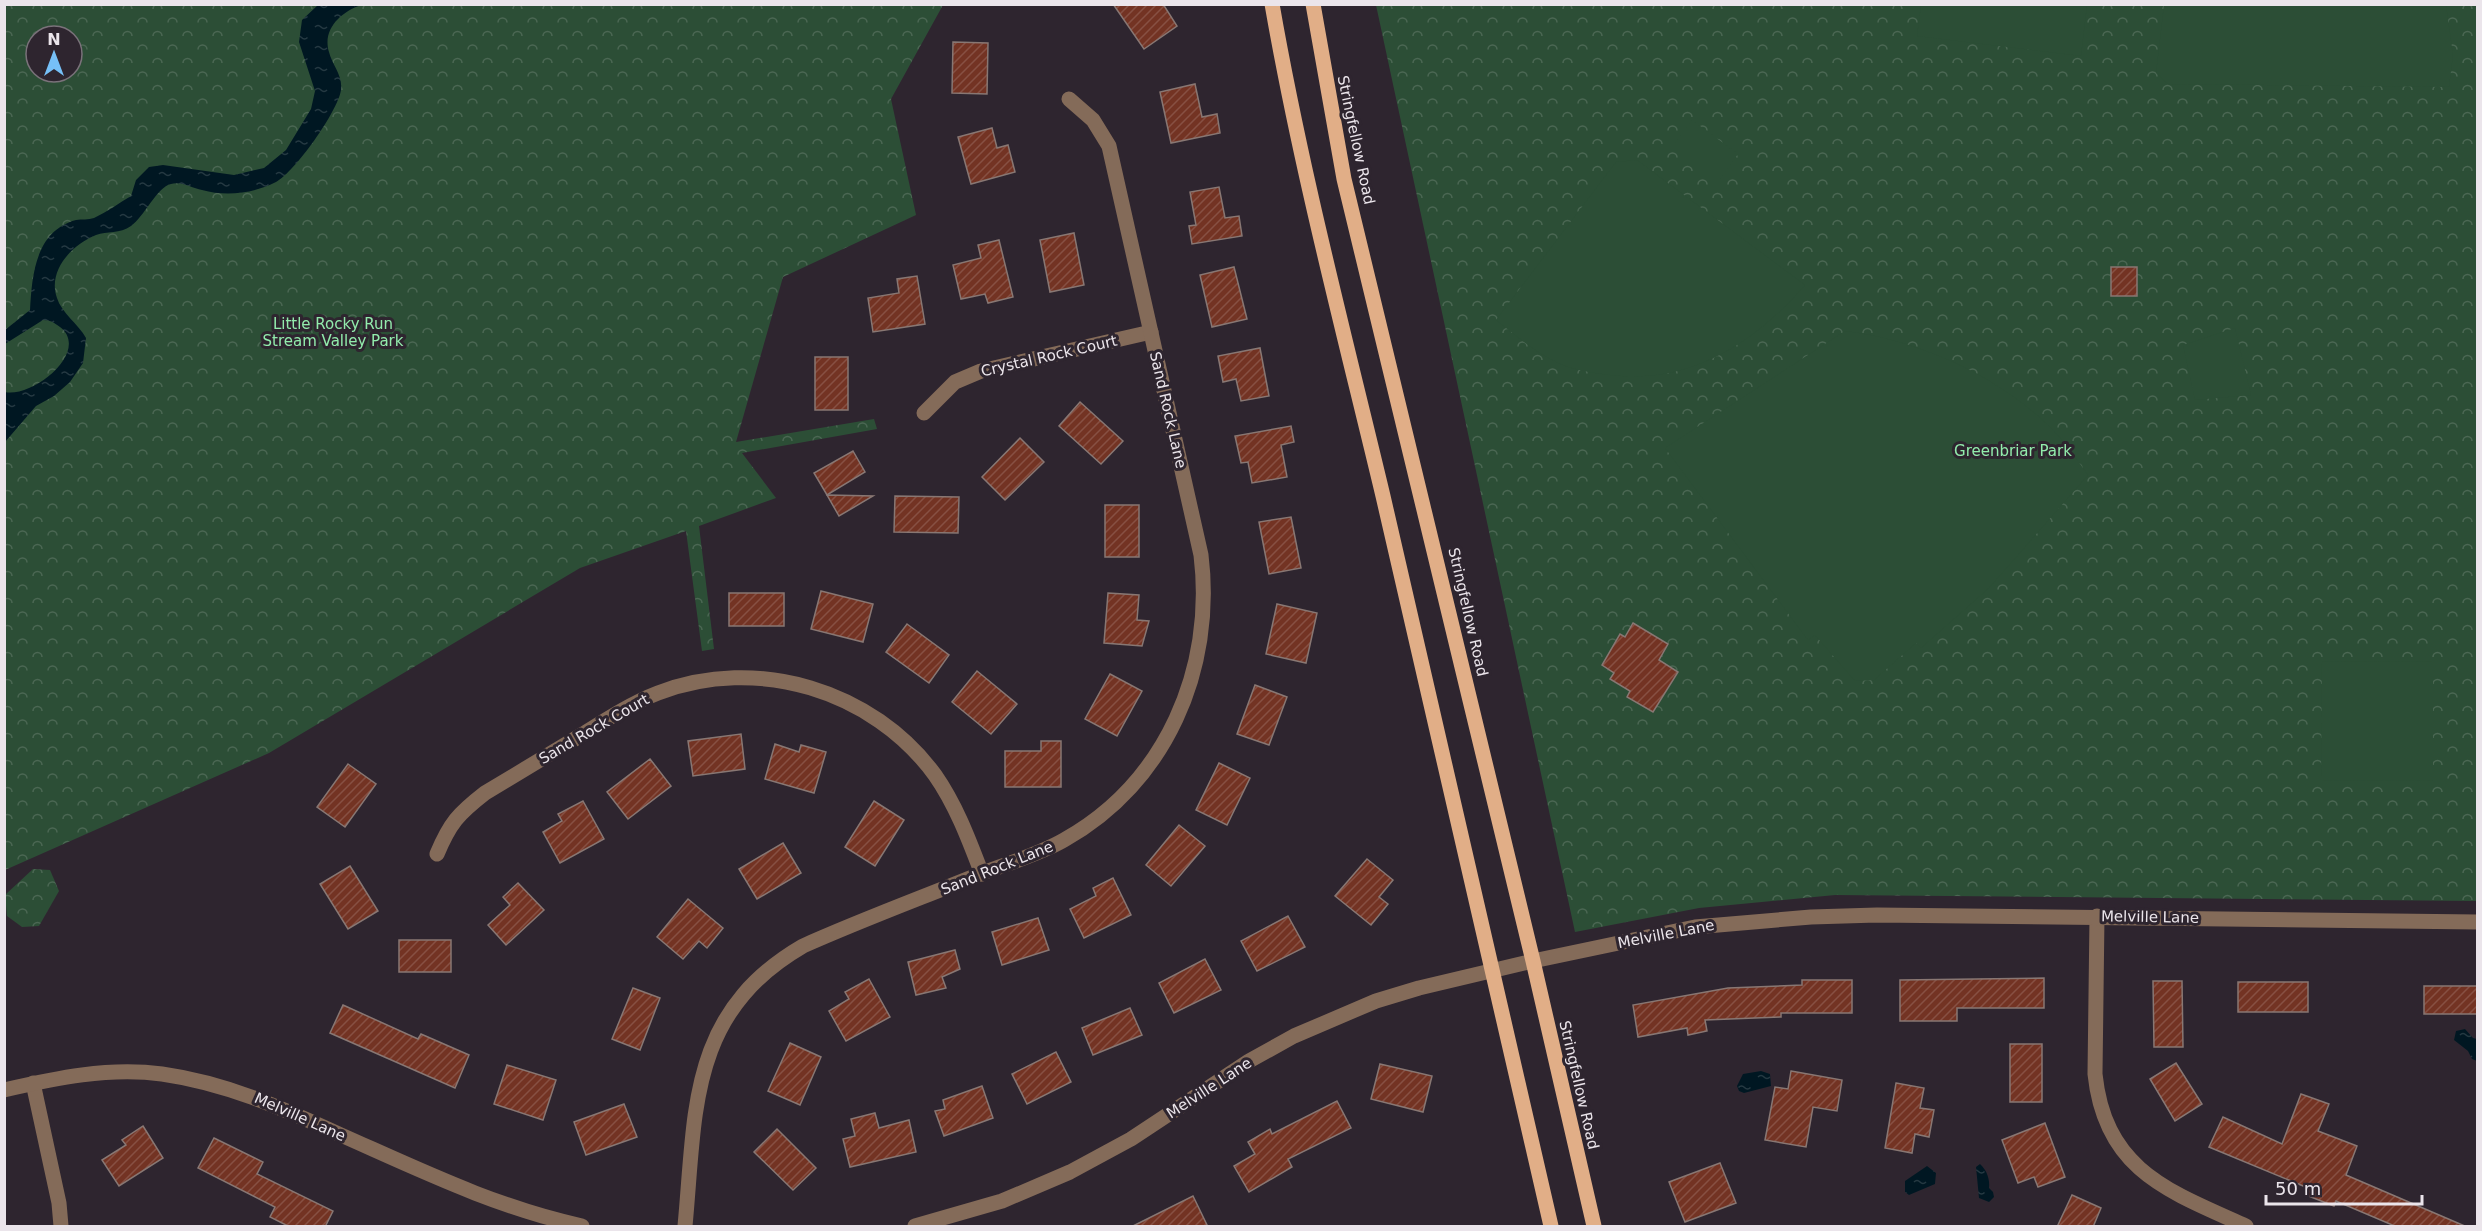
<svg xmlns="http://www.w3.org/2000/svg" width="2482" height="1231" viewBox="0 0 2482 1231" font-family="'DejaVu Sans',sans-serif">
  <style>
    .forest { fill: url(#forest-crowns); fill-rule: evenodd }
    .garden { fill: #2c4e36 }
    .water { fill: url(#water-ripples) }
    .building { fill: url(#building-hatch); stroke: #887773; stroke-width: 1.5 }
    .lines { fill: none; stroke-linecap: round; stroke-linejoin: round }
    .minor { stroke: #846b59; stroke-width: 15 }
    .major { stroke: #e1ae87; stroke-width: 15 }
    .labels { text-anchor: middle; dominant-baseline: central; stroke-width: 6; stroke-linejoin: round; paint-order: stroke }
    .street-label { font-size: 15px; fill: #ebe5eb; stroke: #2e252f }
    .park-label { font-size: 15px; fill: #92ecac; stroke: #2e252f }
  </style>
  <defs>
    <pattern id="forest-crowns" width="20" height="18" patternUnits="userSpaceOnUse" patternTransform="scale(1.5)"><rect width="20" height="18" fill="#2c4e36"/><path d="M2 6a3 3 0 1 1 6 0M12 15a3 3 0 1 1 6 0" fill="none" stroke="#4b6753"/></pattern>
    <pattern id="water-ripples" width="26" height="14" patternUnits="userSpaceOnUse" patternTransform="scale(1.5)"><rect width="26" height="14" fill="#001722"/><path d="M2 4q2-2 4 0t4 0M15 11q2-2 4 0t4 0" fill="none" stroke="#253942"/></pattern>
    <pattern id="building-hatch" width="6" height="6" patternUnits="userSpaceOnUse" patternTransform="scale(1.5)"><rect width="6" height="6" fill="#733323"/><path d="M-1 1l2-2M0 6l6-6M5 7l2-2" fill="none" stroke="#875043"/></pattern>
  </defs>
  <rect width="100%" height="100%" fill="#2e252f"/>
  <g class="forest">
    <path d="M5,5H943L891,99L916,215L783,277L736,442L874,419L877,429L742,453L776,498L699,526L714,649L702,651L686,531L580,568L269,753L5,870ZM36,36H72V72H36Z"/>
    <polygon points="1376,5 2477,5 2477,901 1835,895 1699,908 1575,932"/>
    <polygon points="33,869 50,870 59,891 39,926 22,927 7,916 5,895"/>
  </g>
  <g class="garden">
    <polygon points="1921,5 2087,5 2081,56 1917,36"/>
    <polygon points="2164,5 2446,5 2453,55 2449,87 2168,84 2156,73"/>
    <polygon points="1692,120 1738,154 1720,179 1675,143"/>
    <path d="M1637,160L1805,285C1755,343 1690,385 1610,375C1593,373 1572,370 1556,362C1534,351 1516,336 1496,320L1616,162Z"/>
    <polygon points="2235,328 2251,395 2195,400 2183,345"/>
    <path d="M1845,331C1918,340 1994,374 2047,424C2063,439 2075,457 2088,475L1989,588L1921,648L1916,643L1874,680L1855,681L1815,635L1808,640L1665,448Z"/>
    <polygon points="2322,661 2433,662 2433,781 2321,780"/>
  </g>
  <g class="water">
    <path d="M318,5H361C341,12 322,29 329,52C332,65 343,75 341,90C338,111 295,172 276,182C254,193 227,197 202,190C192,188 181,181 171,184C157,187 144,217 131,226C120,234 107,231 96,235C73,244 47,270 57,298C61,312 79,325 86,338L83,363L70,382L54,396L36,406L5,442V392C33,398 91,351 60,327C54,323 51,320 43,320L5,344V330L30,310C32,276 35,231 76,220C82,219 88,220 94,218C107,212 119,203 131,196L136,180L149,167L163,165L234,175L264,168L286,150L311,109L315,91L299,42L302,20Z"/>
    <polygon points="2465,1029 2473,1038 2477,1039 2477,1061 2472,1059 2468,1051 2454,1040 2456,1031"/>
    <polygon points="1761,1071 1770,1074 1771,1086 1744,1093 1739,1091 1737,1086 1743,1074"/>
    <path d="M1980,1164C1987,1170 1990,1180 1989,1188L1993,1192L1994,1197L1989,1202L1979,1198L1976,1167Z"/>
    <polygon points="1927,1166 1936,1173 1935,1184 1909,1195 1905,1192 1905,1181"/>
  </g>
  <g class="building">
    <polygon points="1113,4 1163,4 1177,26 1144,49"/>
    <polygon points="953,42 988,43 987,94 952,93"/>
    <polygon points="1195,84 1202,117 1217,114 1220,133 1171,143 1160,92"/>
    <polygon points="992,128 997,148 1008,145 1015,172 971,184 958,137"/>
    <polygon points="1219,187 1225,218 1239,216 1242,236 1192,244 1189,226 1196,225 1190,192"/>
    <polygon points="1074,233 1084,285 1050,292 1040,240"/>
    <polygon points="999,240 1013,297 988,303 985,294 961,299 953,265 981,258 978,245"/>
    <polygon points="1234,267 1247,319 1212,327 1200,275"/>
    <rect x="2111" y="267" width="26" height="29"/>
    <polygon points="917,276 925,324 873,332 868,298 899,293 897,279"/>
    <polygon points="1260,348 1269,396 1241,401 1236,379 1223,382 1218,356"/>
    <rect x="815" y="357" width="33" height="53"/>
    <polygon points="1080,402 1123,441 1101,464 1059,426"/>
    <polygon points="1291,426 1294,442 1281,445 1287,477 1252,483 1248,462 1241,463 1235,436"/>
    <polygon points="1020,438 1044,462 1005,500 982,477"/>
    <polygon points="853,451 865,472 827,495 814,473"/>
    <polygon points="827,495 873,496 839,516"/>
    <polygon points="895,496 959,497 958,533 894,532"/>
    <rect x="1105" y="505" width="34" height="52"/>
    <polygon points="1291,517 1301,568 1269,574 1259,522"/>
    <polygon points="821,591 873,604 863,642 811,629"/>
    <rect x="729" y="593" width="55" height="33"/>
    <polygon points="1108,593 1139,595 1137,620 1149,621 1142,646 1104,643"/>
    <polygon points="1277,604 1317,613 1306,663 1266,654"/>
    <polygon points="1633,623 1668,644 1659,660 1678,672 1653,712 1627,697 1630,691 1610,679 1614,673 1602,665 1620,634 1625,637"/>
    <polygon points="907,624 949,655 929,683 886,652"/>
    <polygon points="977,671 1017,704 991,734 952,702"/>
    <polygon points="1110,674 1142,691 1117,736 1085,719"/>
    <polygon points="1255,685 1287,697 1269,745 1237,734"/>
    <polygon points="741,734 745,769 693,776 688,741"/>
    <polygon points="1041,741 1061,741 1061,787 1005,787 1005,751 1041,751"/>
    <polygon points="775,744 799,752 801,745 826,752 814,793 765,779"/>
    <polygon points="650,759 671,786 628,819 607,792"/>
    <polygon points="1219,763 1250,778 1227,825 1196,810"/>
    <polygon points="348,764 376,784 345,827 317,807"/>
    <polygon points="583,801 604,839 560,863 543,832 562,821 558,814"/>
    <polygon points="874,801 904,820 875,866 845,847"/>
    <polygon points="1179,825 1205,846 1171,886 1146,865"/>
    <polygon points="783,843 801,873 757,899 739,869"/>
    <polygon points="1367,859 1393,880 1379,897 1388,904 1371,925 1335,896"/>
    <polygon points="350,866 378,911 348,929 320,884"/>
    <polygon points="1113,878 1131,915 1084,938 1070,909 1096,896 1093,888"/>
    <polygon points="518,883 544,910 506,945 488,925 510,905 503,897"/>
    <polygon points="688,899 723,928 707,948 699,941 683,959 657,937"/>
    <polygon points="1288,916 1305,947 1257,971 1241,941"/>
    <polygon points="1038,918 1049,950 1002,965 992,932"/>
    <rect x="399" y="940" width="52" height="32"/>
    <polygon points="955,950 960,969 942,977 946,988 916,995 908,962"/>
    <polygon points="1205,959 1221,990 1174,1013 1159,983"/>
    <polygon points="2044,978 2044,1008 1957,1008 1957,1021 1900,1021 1900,980"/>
    <polygon points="869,979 890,1017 846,1041 829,1011 849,999 845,992"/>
    <polygon points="1802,980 1852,980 1852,1013 1781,1013 1781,1017 1705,1020 1707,1031 1688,1035 1687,1028 1638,1037 1633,1005 1728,988 1802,985"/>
    <polygon points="2153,981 2182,981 2183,1047 2154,1047"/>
    <rect x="2238" y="982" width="70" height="30"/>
    <rect x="2424" y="986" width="54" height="28"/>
    <polygon points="633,988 660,998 640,1050 612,1039"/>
    <polygon points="343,1005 418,1039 421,1034 469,1055 455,1088 330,1033"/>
    <polygon points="1130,1008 1142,1035 1093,1055 1082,1028"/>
    <polygon points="790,1043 821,1057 800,1105 768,1091"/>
    <rect x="2010" y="1044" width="32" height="58"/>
    <polygon points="1056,1052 1071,1082 1027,1104 1012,1074"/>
    <polygon points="2176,1063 2202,1104 2175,1121 2150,1079"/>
    <polygon points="1380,1064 1432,1076 1423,1112 1371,1099"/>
    <polygon points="507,1065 556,1080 543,1120 494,1104"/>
    <polygon points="1791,1071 1842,1080 1837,1111 1813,1107 1806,1147 1765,1140 1775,1087 1788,1089"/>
    <polygon points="1896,1083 1924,1088 1920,1108 1934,1110 1929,1137 1915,1134 1912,1153 1885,1148"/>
    <polygon points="982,1086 993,1118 944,1136 935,1111 945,1109 943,1100"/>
    <polygon points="2301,1094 2329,1104 2318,1131 2357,1146 2346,1175 2467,1227 2397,1227 2336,1201 2334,1206 2306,1195 2308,1188 2209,1147 2223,1117 2282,1144"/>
    <polygon points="1337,1101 1351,1128 1288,1159 1292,1167 1249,1192 1234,1166 1255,1154 1248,1142 1270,1129 1272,1134"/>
    <polygon points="624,1104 637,1137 586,1155 574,1122"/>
    <polygon points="875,1113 879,1128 909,1120 916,1152 850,1167 843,1139 855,1136 851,1119"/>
    <polygon points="2045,1123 2065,1177 2038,1187 2034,1177 2018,1183 2002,1140"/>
    <polygon points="143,1126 163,1158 119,1186 102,1160 126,1145 122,1140"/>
    <polygon points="777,1129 816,1168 793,1190 754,1152"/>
    <polygon points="214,1138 263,1162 257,1174 333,1211 325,1227 290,1227 270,1217 275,1207 198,1168"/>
    <polygon points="1720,1163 1736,1203 1685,1222 1669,1182"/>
    <polygon points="2072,1195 2101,1208 2093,1227 2057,1227"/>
    <polygon points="1193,1196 1208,1227 1131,1227"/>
  </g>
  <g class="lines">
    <g class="minor">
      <polyline points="924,413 955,382 981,371 1151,332"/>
      <path d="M437,854C450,823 458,814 485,793C517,774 550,754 583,734C607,719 632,703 658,693C757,655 873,690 935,775C956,805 969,840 982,874"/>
      <path d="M2097,916L2095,1074C2105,1170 2168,1191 2246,1226"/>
      <polyline points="33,1083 59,1203 61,1226"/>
      <path d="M4,1090C56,1078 108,1067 162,1074C226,1083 282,1108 341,1135C420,1170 498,1208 582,1226"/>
      <path d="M685,1226C696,1110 688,1013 803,946C861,920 921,898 980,874C1008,863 1038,855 1064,840C1166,783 1215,669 1201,555L1109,146L1093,120L1069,99"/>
      <polyline points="915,1226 1002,1201 1070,1172 1131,1139 1249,1061 1294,1036 1376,1001 1419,988 1533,961 1695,927 1811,917 1877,915 2478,922"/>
    </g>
    <g class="major">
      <path d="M1272,4C1301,170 1344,333 1383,496C1440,739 1497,982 1551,1226"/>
      <polyline points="1313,4 1344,179 1533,961 1594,1226"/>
    </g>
  </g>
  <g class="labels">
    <g class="street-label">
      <text transform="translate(1356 140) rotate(78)">Stringfellow Road</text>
      <text transform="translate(1049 356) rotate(-13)">Crystal Rock Court</text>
      <text transform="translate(1168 410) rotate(77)">Sand Rock Lane</text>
      <text transform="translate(1468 612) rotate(77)">Stringfellow Road</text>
      <text transform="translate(594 729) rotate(-30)">Sand Rock Court</text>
      <text transform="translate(997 868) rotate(-22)">Sand Rock Lane</text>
      <text transform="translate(2150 917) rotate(1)">Melville Lane</text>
      <text transform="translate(1666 934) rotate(-11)">Melville Lane</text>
      <text transform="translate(1579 1085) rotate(77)">Stringfellow Road</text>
      <text transform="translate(1209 1088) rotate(-33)">Melville Lane</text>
      <text transform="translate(300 1117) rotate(24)">Melville Lane</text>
    </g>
    <g class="park-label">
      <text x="333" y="324">Little Rocky Run<tspan x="333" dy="17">Stream Valley Park</tspan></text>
      <text x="2013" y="451">Greenbriar Park</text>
    </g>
  </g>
  <rect width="2482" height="1231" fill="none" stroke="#ebe5eb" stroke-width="12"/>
  <g transform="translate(54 54)"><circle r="28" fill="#2e252f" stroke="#7a727a" stroke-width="1.5"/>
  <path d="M0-4.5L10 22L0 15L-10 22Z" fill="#76c0f7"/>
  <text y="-9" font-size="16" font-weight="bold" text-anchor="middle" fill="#ebe5eb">N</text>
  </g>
  <path d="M2266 1195v9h156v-9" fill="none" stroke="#ebe5eb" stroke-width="3"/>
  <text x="2275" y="1195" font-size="18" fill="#ebe5eb" stroke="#2e252f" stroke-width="4.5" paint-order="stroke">50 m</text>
</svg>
